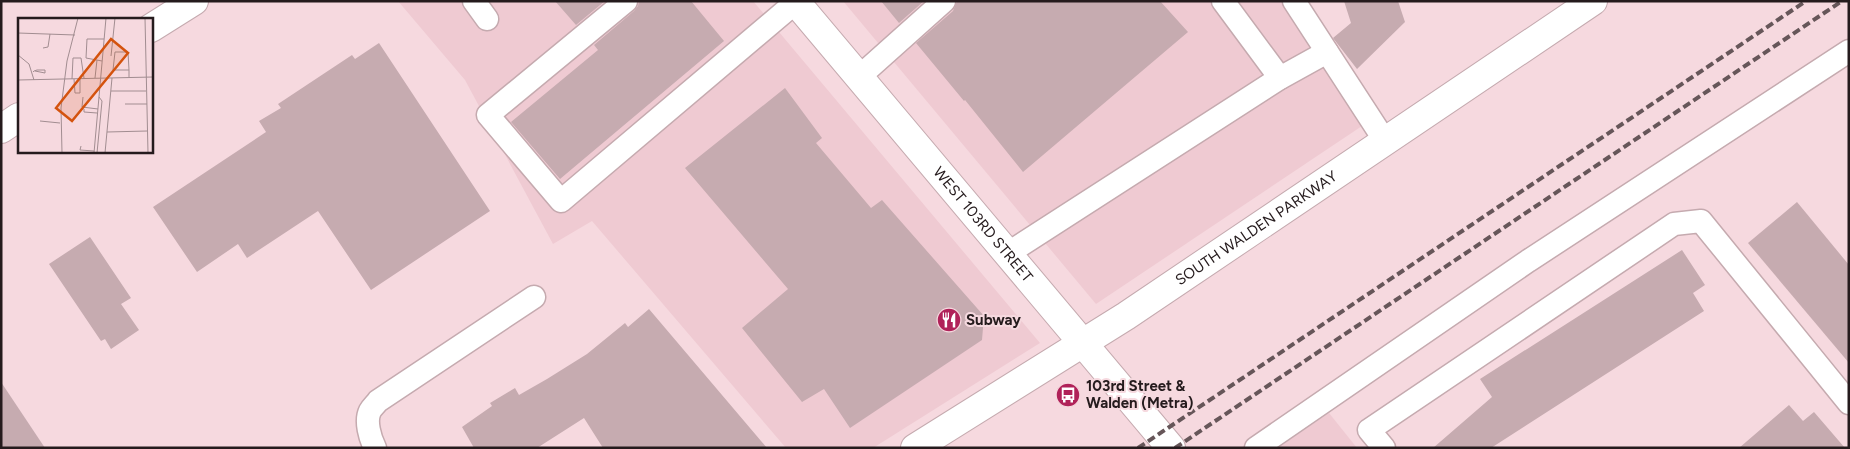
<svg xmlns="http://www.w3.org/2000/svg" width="1850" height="449" viewBox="0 0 1850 449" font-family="Figtree,sans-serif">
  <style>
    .built { fill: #efcad2 }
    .building { fill: #c6abb0 }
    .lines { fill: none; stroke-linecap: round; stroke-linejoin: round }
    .lane-casing { stroke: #c5aaaf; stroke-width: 25 }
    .street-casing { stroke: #c5aaaf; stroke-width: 30 }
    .secondary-casing { stroke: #c5aaaf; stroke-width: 30 }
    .lane { stroke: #fff; stroke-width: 22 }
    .street { stroke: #fff; stroke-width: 28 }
    .secondary { stroke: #fff; stroke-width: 28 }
    .rail { stroke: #665659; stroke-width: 4; stroke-dasharray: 8 4; stroke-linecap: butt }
    .labels { text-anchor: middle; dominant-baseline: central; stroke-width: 4; stroke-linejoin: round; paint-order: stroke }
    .street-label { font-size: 15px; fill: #251b1d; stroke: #f6d9df }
    .poi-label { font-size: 15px; font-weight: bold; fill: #251b1d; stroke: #f6d9df; text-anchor: start }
    .inset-road { fill: none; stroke: #a28d91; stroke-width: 1 }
    .view { fill: #d4530e; fill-opacity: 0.15; stroke: #d4530e; stroke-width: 2.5 }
    .inset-edge { fill: none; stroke: #251b1d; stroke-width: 2.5 }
  </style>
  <rect width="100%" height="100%" fill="#f6d9df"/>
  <g class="built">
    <polygon points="398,1 753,1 1040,343 873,448 786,448 592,221 553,244 465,80"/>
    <polygon points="843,1 1283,1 1365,124 1096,304"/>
    <polygon points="1329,413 1357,448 1277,448"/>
  </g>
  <g class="building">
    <polygon points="555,1 605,1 576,25"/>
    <polygon points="639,1 691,1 724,41 560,179 511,122 598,50 594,45 634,11 638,6"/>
    <polygon points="881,1 924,1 899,23"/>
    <polygon points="957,1 1160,1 1188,32 1023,172 965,100 964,101 916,43 953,11"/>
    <polygon points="1344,1 1398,1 1405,22 1357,69 1333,38 1351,23"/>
    <polygon points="379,43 490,211 371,290 318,211 247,258 238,244 197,272 153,207 266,132 259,121 281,108 278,104 352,55 355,59"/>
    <polygon points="785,88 822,138 816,143 871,208 882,200 984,316 982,340 850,428 824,389 802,402 742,328 788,289 685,168"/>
    <polygon points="1797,202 1849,265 1849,363 1748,243"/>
    <polygon points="90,237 131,298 121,304 139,330 111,349 105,339 101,341 49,264"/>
    <polygon points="1682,250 1705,285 1693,293 1704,311 1491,448 1433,448 1492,397 1480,379"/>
    <polygon points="649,309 767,448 603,448 584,418 537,448 474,448 462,427 492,406 490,403 515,388 519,395 547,379 587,354 625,323 628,327"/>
    <polygon points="1,382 45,448 1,448"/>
    <polygon points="1789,405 1803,421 1814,412 1845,448 1739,448"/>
  </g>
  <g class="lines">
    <g class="lane-casing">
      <g id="lane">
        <polyline points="474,1 487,19"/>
        <polyline points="626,1 488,115 561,201 796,2"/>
        <polyline points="1223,1 1280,78"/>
        <polyline points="1294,1 1385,141"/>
        <polyline points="859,77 944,1"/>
        <polyline points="1007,254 1280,78 1327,52"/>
        <path d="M375,448C370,438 365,421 370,411C372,407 376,404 378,401L534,297"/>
        <polyline points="1256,448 1528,261 1849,51"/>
        <polyline points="1384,448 1369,430 1674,224 1701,221 1849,403"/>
      </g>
    </g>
    <g class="street-casing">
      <g id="street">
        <path id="s1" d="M915,448L1126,316L1593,1"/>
      </g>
    </g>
    <g class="secondary-casing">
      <g id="secondary">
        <path id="s2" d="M795,1L1171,448"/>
        <polyline points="151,28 194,1"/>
        <polyline points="1,129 19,117"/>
      </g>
    </g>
    <use href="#lane" class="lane"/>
    <use href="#street" class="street"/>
    <use href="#secondary" class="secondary"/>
    <g class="rail">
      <polyline points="1138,448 1806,1"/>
      <polyline points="1175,448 1842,1"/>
    </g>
  </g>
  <defs>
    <g id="restaurant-disc" transform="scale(1.25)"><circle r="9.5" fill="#b02259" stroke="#f6d9df"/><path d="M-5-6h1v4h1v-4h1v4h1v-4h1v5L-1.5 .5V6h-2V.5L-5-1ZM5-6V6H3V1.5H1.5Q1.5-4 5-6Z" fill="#fff"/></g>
    <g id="bus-disc" transform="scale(1.25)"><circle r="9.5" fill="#b02259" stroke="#f6d9df"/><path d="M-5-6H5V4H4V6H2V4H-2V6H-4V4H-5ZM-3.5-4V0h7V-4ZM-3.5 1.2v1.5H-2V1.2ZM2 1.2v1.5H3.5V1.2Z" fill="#fff"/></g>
  </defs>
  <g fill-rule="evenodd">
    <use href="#restaurant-disc" x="949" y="320"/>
    <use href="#bus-disc" x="1068" y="395"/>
  </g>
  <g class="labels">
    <g class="street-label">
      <text stroke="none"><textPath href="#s2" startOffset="292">WEST 103RD STREET</textPath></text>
      <text stroke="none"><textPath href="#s1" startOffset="406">SOUTH WALDEN PARKWAY</textPath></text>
    </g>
    <g class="poi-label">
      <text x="966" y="320">Subway</text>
      <text x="1086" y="386">103rd Street &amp;<tspan x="1086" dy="17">Walden (Metra)</tspan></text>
    </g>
  </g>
  <g transform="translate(18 18)">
    <rect width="135" height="135" fill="#f6d9df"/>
    <path class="inset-road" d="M127,0L130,135M0,15L57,17M25,30L30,29L32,16M0,37L11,46L16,62M93,38L97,0M84,43L68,40L69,21H86M111,52H95L97,34H110L111,52V59M15,54L16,53L19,52H27V55L17,53M77,60L79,42M54,61L55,40H63L66,60M56,61L57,75H62V60M0,62L135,59M93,73H128M65,79L64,89L80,91M107,86H129M66,91V94L79,95M22,103L42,105M89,114L129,113M63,128L62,132L76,133M44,135L43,90L49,43L60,0M76,135L88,0M79,135L84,83L81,79M87,135L94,60"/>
    <path class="view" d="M93,21L110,35L54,103L38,90Z"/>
    <rect width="135" height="135" class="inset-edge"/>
  </g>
  <rect width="1850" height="449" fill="none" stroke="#251b1d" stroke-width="5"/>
</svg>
